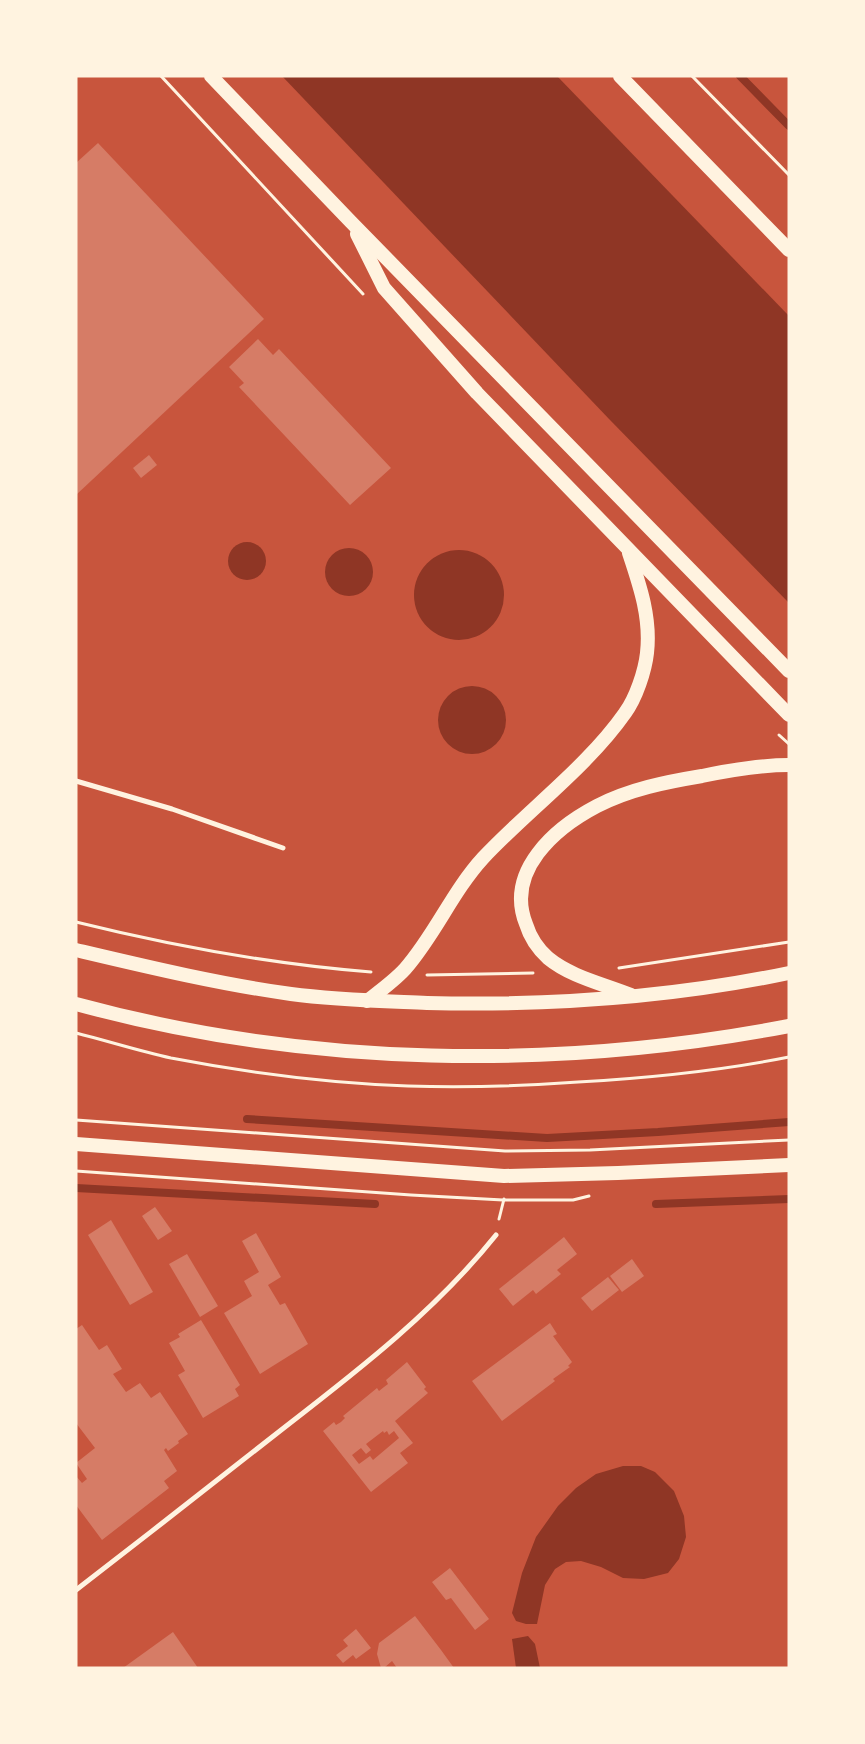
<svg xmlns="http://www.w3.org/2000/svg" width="865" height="1744" viewBox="0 0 865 1744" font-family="'Exo 2',sans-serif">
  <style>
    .water { fill: #8f3625 }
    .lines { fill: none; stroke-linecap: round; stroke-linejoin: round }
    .stream { stroke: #8f3625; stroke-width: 8 }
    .building { fill: #d67c66; fill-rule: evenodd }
    .path { stroke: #fff3e0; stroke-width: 3 }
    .minor { stroke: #fff3e0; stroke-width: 5 }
    .trunk { stroke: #fff3e0; stroke-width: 14 }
  </style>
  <rect width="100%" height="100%" fill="#c8553d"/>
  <g class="water">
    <polygon points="282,76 557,76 789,316 789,603 610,420"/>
    <circle cx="247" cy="561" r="19"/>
    <circle cx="349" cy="572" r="24"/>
    <circle cx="459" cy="595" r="45"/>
    <circle cx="472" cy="720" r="34"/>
    <polygon points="623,1466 641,1466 655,1472 674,1491 684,1516 686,1537 679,1559 668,1573 644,1579 623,1578 601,1567 581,1561 566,1562 555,1569 545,1585 537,1624 526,1624 516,1621 512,1613 522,1573 536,1537 558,1506 576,1488 596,1474"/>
    <polygon points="528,1636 535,1644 540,1668 516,1668 512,1639"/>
  </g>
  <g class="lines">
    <g class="stream">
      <polyline points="740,76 789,126"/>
      <polyline points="247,1119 547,1138 658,1132 789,1122"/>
      <polyline points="76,1188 375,1204"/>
      <polyline points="656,1204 789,1199"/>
    </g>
  </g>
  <g class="building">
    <polygon points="98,143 264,319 76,495 76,163"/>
    <polygon points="258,339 273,355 279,349 391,468 350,505 239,387 244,383 229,367"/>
    <polygon points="149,455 157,465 141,478 133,468"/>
    <polygon points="155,1207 172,1231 158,1240 142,1216"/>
    <polygon points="111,1220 153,1292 130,1305 88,1235"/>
    <polygon points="256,1233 281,1277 268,1285 280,1305 285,1303 308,1344 260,1374 224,1313 252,1296 244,1281 259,1272 242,1241"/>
    <polygon points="564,1237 577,1254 557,1270 561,1274 536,1294 533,1290 513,1306 499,1289"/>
    <polygon points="187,1254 218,1306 200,1317 169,1264"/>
    <polygon points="632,1259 644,1276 622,1292 610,1276"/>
    <polygon points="608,1277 619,1290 592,1311 581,1298"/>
    <polygon points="201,1320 240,1385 235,1389 239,1396 203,1418 178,1375 185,1371 169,1343 180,1337 178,1334"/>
    <polygon points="550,1323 557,1334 553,1336 572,1362 568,1366 570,1367 553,1379 555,1381 502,1421 472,1381"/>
    <polygon points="82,1325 99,1350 107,1345 122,1369 113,1374 126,1392 140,1383 151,1398 160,1392 188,1434 178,1441 179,1443 168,1451 166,1448 164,1450 177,1471 164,1481 169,1488 102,1540 76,1505 76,1476 82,1483 87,1479 76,1463 95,1448 76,1423 76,1329"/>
    <path d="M407,1362L426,1387L424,1389L428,1393L395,1421L413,1443L400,1453L408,1463L371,1492L323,1431L334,1422L336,1425L341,1422L345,1418L343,1416L377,1388L379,1391L384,1387L388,1384L386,1380ZM383,1431L384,1433L387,1431L389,1435L394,1431L399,1438L373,1460L370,1456L359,1464L352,1455L361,1448L366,1454L371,1450L366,1444Z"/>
    <polygon points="450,1568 489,1619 475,1630 451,1598 446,1600 432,1582"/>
    <polygon points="415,1616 441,1650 454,1668 397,1668 392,1661 384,1668 381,1668 377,1654 379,1643"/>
    <polygon points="356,1629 371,1648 356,1659 353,1655 343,1663 336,1655 348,1646 343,1640"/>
    <polygon points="173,1632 198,1668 123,1668"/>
  </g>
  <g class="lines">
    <g class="path">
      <polyline points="161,76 363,294"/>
      <polyline points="692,76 789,175"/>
      <polyline points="779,735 789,744"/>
      <path d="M76,922C173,946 271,964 371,972"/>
      <polyline points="619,968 789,942"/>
      <polyline points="427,975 533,973"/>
      <path d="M76,1033C108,1041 139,1051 171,1058C249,1073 329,1083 408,1086C465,1088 522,1086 578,1082C649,1078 719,1071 789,1057"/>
      <polyline points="76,1120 505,1151 590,1150 789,1140"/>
      <polyline points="76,1171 411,1195 503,1200 573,1200 589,1196"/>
      <polyline points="499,1219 504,1199"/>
    </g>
    <g class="minor">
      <polyline points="76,781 172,809 283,848"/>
      <path d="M76,1590C146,1536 215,1482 285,1427C360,1369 436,1310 496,1235"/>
    </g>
    <g class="trunk">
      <polyline points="211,76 351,222 789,671"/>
      <polyline points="620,76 789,250"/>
      <polyline points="357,234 384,288 477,393 789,715"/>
      <path d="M76,950C148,967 219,984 291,994C336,1000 382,1001 427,1003C548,1006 670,998 789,973"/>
      <path d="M631,995C604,984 571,977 548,958C538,949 530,937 526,924C505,871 555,828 597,806C630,789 666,782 702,776C731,770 760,765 789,765"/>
      <path d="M367,1001C380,991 394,981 405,969C435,935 452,892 483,858C528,810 588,766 625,713C636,698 645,671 647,653C651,618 640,586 629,553"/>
      <path d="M76,1004C307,1067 554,1071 789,1026"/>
      <polyline points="76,1144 504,1176 618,1173 789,1165"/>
    </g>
  </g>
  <rect width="865" height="1744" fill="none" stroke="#fff3e0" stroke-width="155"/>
</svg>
